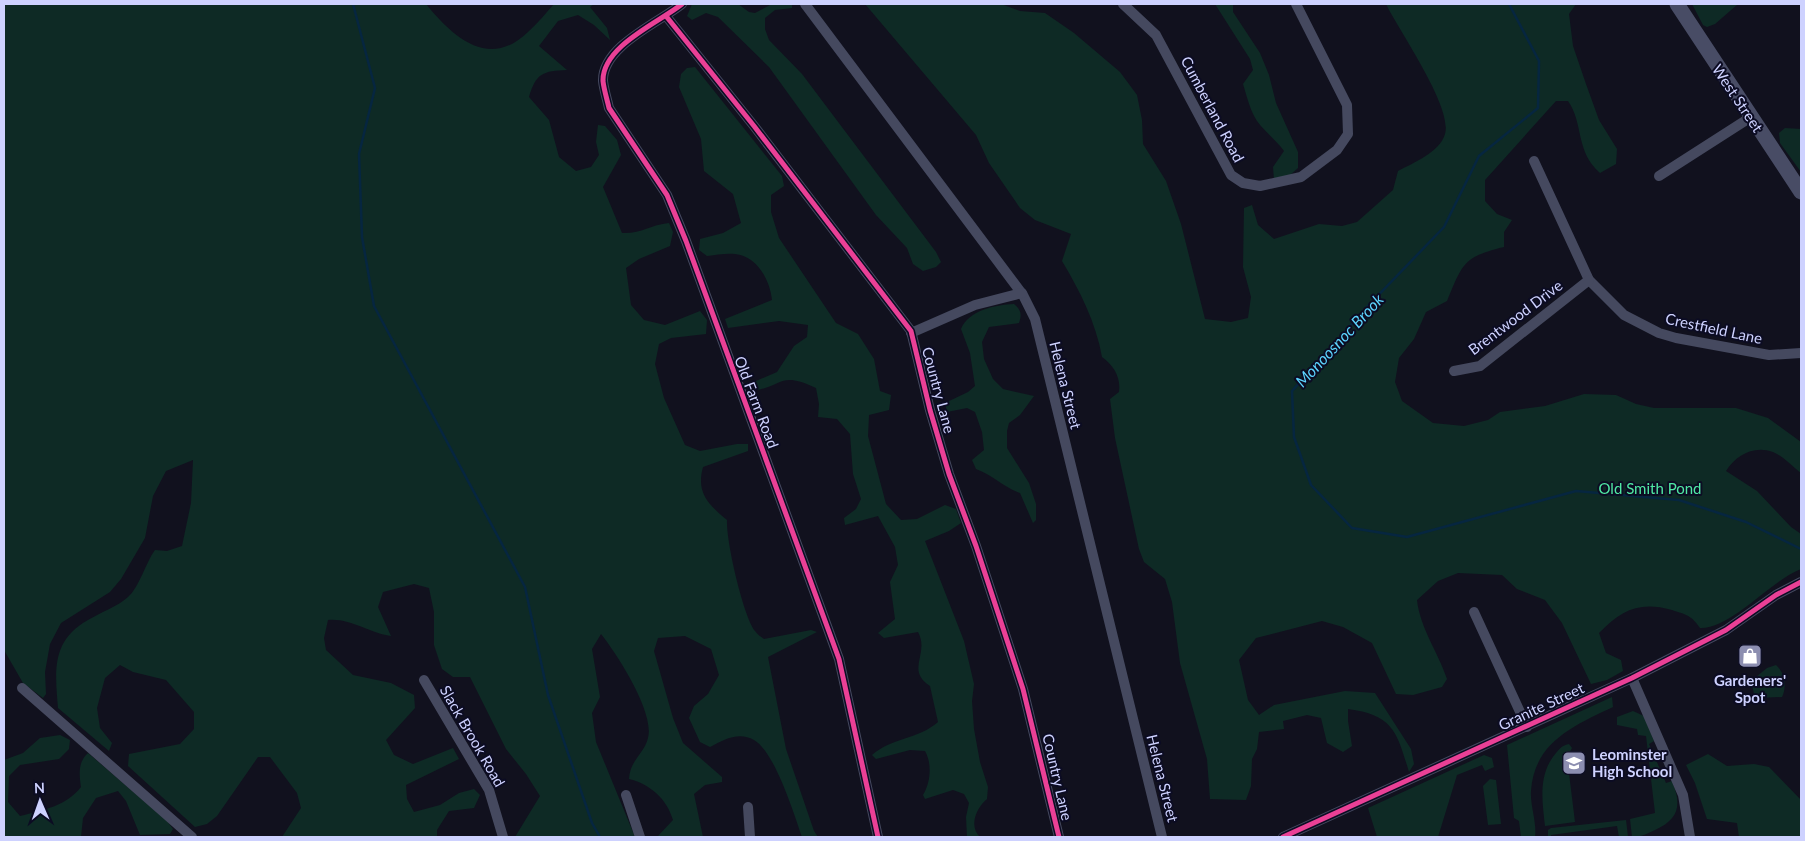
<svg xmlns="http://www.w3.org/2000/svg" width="1805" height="841" viewBox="0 0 1805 841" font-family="Lato,sans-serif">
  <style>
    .green { fill: #0e2a25 }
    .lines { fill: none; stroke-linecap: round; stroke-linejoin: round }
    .stream { stroke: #062640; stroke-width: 2.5 }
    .street { stroke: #45495f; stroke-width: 10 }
    .secondary { stroke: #484c65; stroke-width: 15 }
    .cycleway-casing { stroke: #0c0c23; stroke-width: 8 }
    .cycleway { stroke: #ea4096; stroke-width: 5 }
    .labels { text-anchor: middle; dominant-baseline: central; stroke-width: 4; stroke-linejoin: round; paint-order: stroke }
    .street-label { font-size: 15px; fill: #ced2ff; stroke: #0c0c23 }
    .park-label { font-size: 15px; fill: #50e9a4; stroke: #0c0c23 }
    .poi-label { font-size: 15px; font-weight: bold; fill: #ced2ff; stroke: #0c0c23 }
    .water-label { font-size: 16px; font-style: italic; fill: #5cd4ff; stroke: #0c0c23 }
  </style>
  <rect width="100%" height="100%" fill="#11111e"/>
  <g class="green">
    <path d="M4,4H426C453,37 489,70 528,32C537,24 546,13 554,4H594L590,7L607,28L610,40L594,25L578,15L558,21L539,46L567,70C543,71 536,73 529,97L549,120L559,157L576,171L591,167L599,155L596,142L598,125L605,126L617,140L621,155L603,187L622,233C641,234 650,225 669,223L673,232L670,246L639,259L626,268L631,305L644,320L665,325L700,311L707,320L706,334L671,338L659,344L655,364L664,398L685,445L700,451L737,444H748V451L703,467C696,493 708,504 727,520C726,541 743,615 755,631C757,634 761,637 764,639L811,630L817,632L768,657L786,749L814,831L818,837H802C794,814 775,752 754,740C739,731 723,740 710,747L700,742L689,718L694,706L708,694L719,675L711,649L685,636L658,638L654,651L673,718L683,743L722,777V782L705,785L694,794L703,837H657L673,820C667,799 650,784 629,779C630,760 644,754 648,738C655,713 617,654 601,634L592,649L600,697L592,713L596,742L635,837H515L540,796L526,774L506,749L470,677H453L442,669L434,645V612L429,588L414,584L383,592L378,607L391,636C369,633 351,618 328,620L324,638L326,650L353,675L391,683L414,695L415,708L386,740L394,755L413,764L453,748L459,759L406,785L407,799L414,812L440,805L459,793L474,789L480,795L474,808L449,811L437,830V837H282L301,808L297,793L270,757H258L217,816L207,824L195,827L128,766L129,754L180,744L194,729V712L166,680L133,672L120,665L105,678L97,708L100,728L112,743L109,751L58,708C55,671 51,641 88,620C101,612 117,607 128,597C139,588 146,562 155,550L167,551L182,546L191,503L193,460L166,471L153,496L145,538L121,579L110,592L61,623L50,644L45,672L46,694L43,698L23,683L4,650Z"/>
    <polygon points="692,4 738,4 749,12 755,13 772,4 792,4 792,8 775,10 765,18 765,29 769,40 802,74 936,252 941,262 936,267 923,271 913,264 907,248 876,215 769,67 718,17 706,13 692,20 687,16"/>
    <path d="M865,4H1001L1020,11L1045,13L1074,33L1120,72L1137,95L1142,120L1143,144L1166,181L1181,224L1205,319L1231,322L1248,318L1251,297L1243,267L1244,208L1252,205L1258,225L1274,239L1319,224L1342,226L1357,222L1393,190L1398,171C1413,163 1440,152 1445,134C1453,107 1399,31 1386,4H1576L1569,14L1573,46L1586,84L1599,120L1617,149L1616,164L1600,173C1575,151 1584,124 1568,101H1556L1485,180V201L1497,214L1512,220L1504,232V247C1463,257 1463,263 1447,301L1426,312L1414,339L1399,358L1395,382L1402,401L1433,423L1464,426L1488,420L1500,412L1545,406L1584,394L1616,395L1636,404L1654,408H1736L1768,418L1801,442V473C1793,467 1783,456 1773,452C1754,445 1736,455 1726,471L1757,491L1791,527L1801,534V569C1770,581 1731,629 1700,628C1691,615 1687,615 1672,610C1639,601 1622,610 1599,633L1606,653L1621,660L1623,671L1607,680L1591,684L1562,623L1545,600L1517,589L1502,575L1458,573L1438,581L1417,600C1420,628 1438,652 1447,679L1442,687L1413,695L1396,694L1372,643L1343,627L1322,621L1256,638L1239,660L1248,700L1259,715L1274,705L1345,691L1375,693L1411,749L1414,764L1409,772C1397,733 1394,715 1348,709V721L1352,746L1343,752L1327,743L1321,718L1307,715L1283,721L1284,729L1259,732L1257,749L1252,759L1251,786L1246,800L1210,799L1207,759L1180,663L1172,602L1165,579L1144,562L1139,549L1115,438L1110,399L1119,392C1121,377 1114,366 1102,357C1096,323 1080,291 1062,261L1071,234L1035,220L1020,208L989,163L976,135Z"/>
    <path d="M1215,4H1233V12L1260,53L1269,75L1276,103L1298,152V168L1289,176L1274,180L1273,167L1284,151C1276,140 1265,132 1257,121C1250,110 1247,97 1243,84L1253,70L1250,59Z"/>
    <polygon points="1692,4 1738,4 1715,24 1707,27 1703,25"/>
    <path d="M695,67L782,176L784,186L771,195V212L779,238L836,323L858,334L874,359L880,391L891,395L889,410L869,415L868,436L886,504L901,520L917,519L945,505L956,509L961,523L949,531L925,541L964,641L974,684L972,701L974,729L980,762L988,787L987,799C977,807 968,826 980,837H967L966,817L969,803L964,794L953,790L925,799L923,795C931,782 932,763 925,751L910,750L876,759L872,755C891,738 919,739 938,722L930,686C905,670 930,654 918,632L884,638L878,633L895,619L890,582L898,565L895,547L878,516L845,525L844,518L856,509L861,499L853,474L850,434L837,419L818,417L819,404L816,388C779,371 785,386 752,391L756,381L777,372L794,346L807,337L808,325L779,321L728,328L725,319L772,300C770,280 757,256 735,254C726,253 716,255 707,256L699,250L700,239L723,233L741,223L733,194L704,171L701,139L679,87L681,74L687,68Z"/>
    <polygon points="1785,128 1801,129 1801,172 1780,143 1779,133"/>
    <path d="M1014,304C1021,310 1022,314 1019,323L989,327L982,342L984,359L993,379L1003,389L1034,396L1020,415L1009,423L1007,431V448L1029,483L1036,504V520L1033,523L1020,493C1003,487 993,475 976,469L972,460L984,450L982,432L975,412L967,408L947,412L945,403L968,392L975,386L970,353L961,329C969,310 995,305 1014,304Z"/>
    <path d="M1776,665C1785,673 1787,687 1782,697L1755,698L1751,681L1767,668Z"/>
    <path d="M1612,697L1613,707C1575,725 1534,742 1531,791C1530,806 1537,822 1535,837H1521L1519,821L1514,818L1507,745Z"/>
    <path d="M1633,711L1644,716L1654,741L1649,744L1666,783L1672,781C1682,805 1679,819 1655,830C1646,834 1642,837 1632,837L1630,819L1655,813L1646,736L1638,735L1637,729L1617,725V717Z"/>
    <path d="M60,735L70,740L69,749L59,759L20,765L9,776L8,802L20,816C44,810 66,806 81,787C79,774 78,762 88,753L167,821L173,829L170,834L140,835L126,801L118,791L96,798L83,818L81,837H4V760L23,753L40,738Z"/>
    <path d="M1569,744L1572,748L1567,757L1575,822L1545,826C1542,800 1538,774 1556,753C1560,748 1563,745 1569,744Z"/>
    <polygon points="1708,754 1727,766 1754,764 1769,767 1801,800 1801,837 1739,837 1737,823 1707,819 1695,783 1686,765"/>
    <polygon points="1484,755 1492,758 1494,767 1485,771 1482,765 1457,775 1438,837 1377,837 1368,808"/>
    <polygon points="1490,779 1496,780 1501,824 1488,825 1483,786"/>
    <polygon points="1626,820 1628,837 1619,837 1617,826 1551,835 1551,837 1548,837 1548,830 1551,828"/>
  </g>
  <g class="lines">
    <g class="stream">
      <polyline points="353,4 375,88 359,154 362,237 374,306 525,587 548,695 592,823 600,837"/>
      <polyline points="1509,4 1539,61 1538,108 1479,156 1444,227 1365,309 1292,391 1294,437 1311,485 1352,528 1407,537 1576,491 1679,500 1746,522 1801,549"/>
    </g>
    <g class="street">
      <path d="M682,4C660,22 602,46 603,81C604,90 607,99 609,108L667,195L686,241L839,659L878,837"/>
      <polyline points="805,4 1023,295 1035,319 1162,837"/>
      <polyline points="1123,4 1156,35 1231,175 1243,183 1260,186 1301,177 1337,150 1348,134 1347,105 1296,4"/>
      <polyline points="666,16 754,126 911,331 930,410 949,474 976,546 1023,689 1059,837"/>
      <polyline points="1534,161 1589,280 1624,315 1659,333 1676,338 1769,355 1801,353"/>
      <polyline points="1659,176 1751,117"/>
      <polyline points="911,333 975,305 1022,293"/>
      <polyline points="1454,371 1480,366 1589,280"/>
      <polyline points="1474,612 1527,727"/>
      <polyline points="1632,678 1683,795 1690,837"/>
      <polyline points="424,680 489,790 503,837"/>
      <polyline points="22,688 192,837"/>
      <polyline points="626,795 640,837"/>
      <polyline points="748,807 750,837"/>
      <polyline points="1283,837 1632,678 1726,630 1776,595 1801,582"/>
    </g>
    <polyline class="secondary" points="1677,4 1801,192"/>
    <g class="cycleway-casing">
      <g id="cycleway">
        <path d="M682,4C660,22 602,46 603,81C604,90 607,99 609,108L667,195L686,241L839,659L878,837"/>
        <polyline points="666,16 754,126 911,331 930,410 949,474 976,546 1023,689 1059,837"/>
        <polyline points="1283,837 1632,678 1726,630 1776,595 1801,582"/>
      </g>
    </g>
    <use href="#cycleway" class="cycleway"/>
  </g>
  <defs>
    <g id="shop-square" transform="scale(1.25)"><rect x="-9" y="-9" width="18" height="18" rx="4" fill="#8c8eb0" stroke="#0c0c23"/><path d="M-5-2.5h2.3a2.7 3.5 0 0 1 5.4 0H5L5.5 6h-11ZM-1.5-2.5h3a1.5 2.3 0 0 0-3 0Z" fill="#fff"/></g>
    <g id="school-square" transform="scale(1.25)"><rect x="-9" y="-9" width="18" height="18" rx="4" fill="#8c8eb0" stroke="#0c0c23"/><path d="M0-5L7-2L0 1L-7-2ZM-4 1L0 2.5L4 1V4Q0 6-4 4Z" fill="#fff"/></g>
  </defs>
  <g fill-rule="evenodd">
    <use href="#shop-square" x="1750" y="656"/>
    <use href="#school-square" x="1574" y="763"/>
  </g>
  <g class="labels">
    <g class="street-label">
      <text transform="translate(1738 98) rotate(56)">West Street</text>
      <text transform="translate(1213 109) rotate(62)">Cumberland Road</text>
      <text transform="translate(1515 317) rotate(-37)">Brentwood Drive</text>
      <text transform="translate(1714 328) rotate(12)">Crestfield Lane</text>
      <text transform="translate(1066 385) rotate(76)">Helena Street</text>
      <text transform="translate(939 390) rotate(75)">Country Lane</text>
      <text transform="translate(757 402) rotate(69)">Old Farm Road</text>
      <text transform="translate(1541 706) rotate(-25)">Granite Street</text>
      <text transform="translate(473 736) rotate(60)">Slack Brook Road</text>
      <text transform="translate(1058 777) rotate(77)">Country Lane</text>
      <text transform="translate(1163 778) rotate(76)">Helena Street</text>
    </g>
    <g class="park-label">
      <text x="1650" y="488">Old Smith Pond</text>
    </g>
    <g class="poi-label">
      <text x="1750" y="680">Gardeners'<tspan x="1750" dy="17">Spot</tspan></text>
      <text x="1592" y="754" text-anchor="start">Leominster<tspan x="1592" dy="17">High School</tspan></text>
    </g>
    <g class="water-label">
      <text transform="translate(1339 340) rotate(-47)">Monoosnoc Brook</text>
    </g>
  </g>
  <rect width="1805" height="841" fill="none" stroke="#ced2ff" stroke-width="10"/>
  <g transform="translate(40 801) rotate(358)" stroke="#0c0c23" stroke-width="4" paint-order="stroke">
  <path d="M0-4L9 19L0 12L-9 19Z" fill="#ced2ff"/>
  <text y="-8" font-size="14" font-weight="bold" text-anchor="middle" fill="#ced2ff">N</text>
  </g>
</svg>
